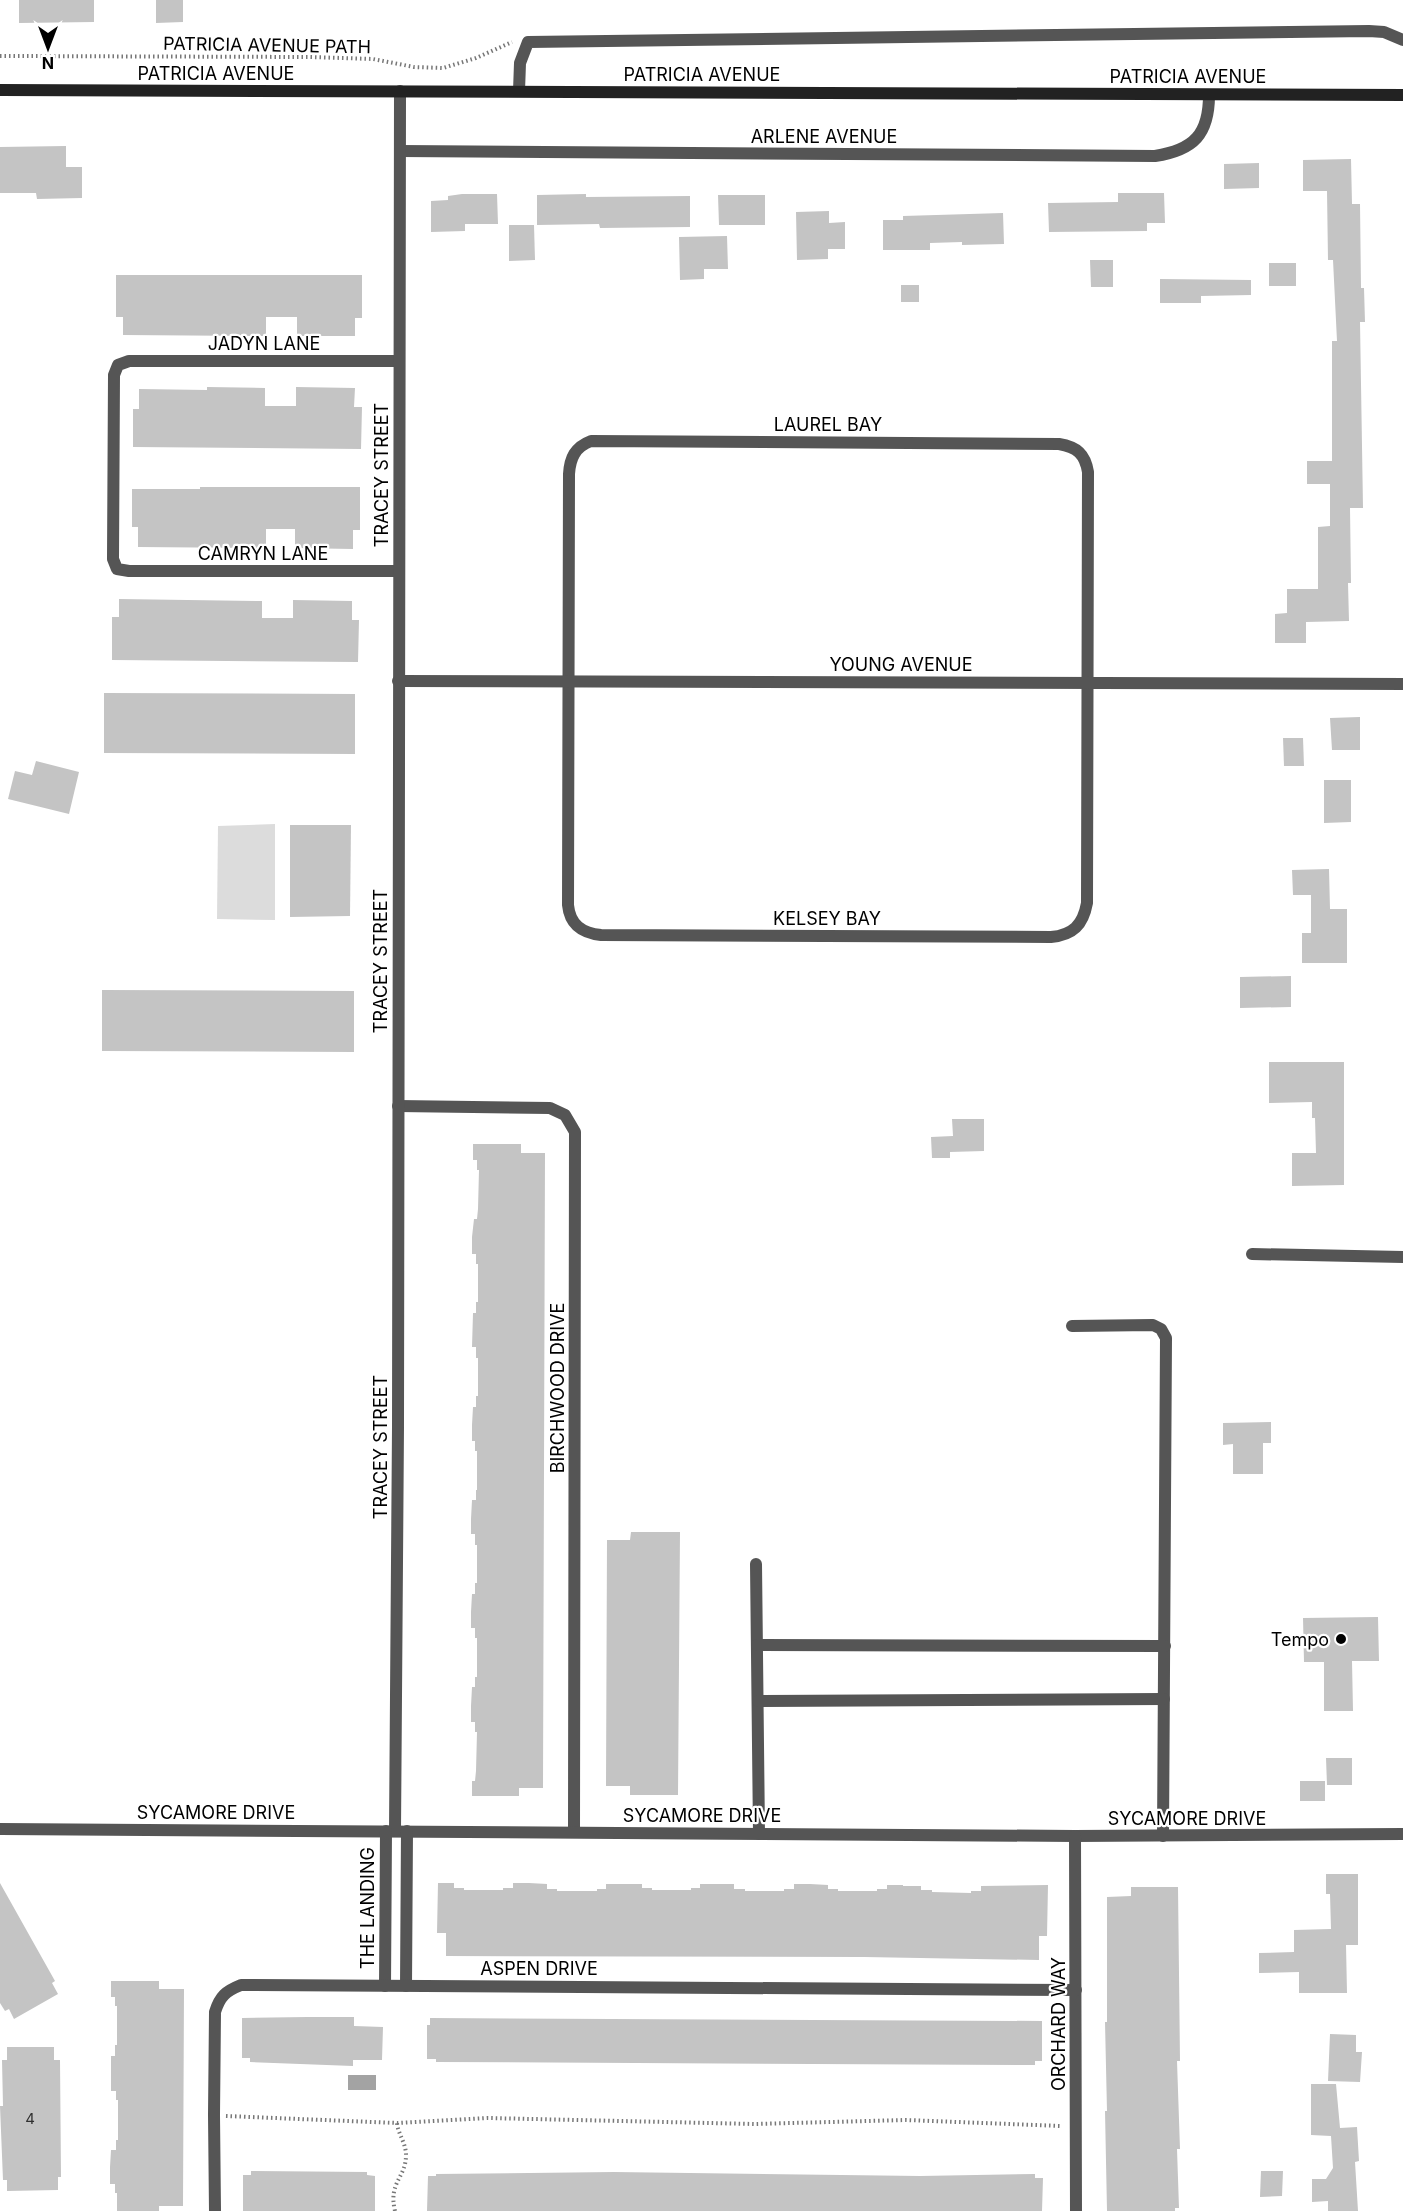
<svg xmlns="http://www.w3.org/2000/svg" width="1403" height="2211" viewBox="0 0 1403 2211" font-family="Inter,sans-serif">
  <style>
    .green { fill: #dcdcdc }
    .water { fill: #a3a3a3 }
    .building { fill: #c4c4c4 }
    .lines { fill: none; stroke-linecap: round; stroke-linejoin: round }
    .path { stroke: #777; stroke-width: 4; stroke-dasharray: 1.5 3; stroke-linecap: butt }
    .street { stroke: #555; stroke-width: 12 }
    .secondary { stroke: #222; stroke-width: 12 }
    .poi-dot { fill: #000; stroke: #fff; stroke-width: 2 }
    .labels { text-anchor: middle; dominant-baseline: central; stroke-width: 4.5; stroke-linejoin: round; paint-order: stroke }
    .number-label { font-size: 15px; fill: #313131 }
    .street-label { font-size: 18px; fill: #000; stroke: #fff }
    .poi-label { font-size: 18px; fill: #000; stroke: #fff; text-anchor: end }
  </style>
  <rect width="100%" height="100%" fill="#fff"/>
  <polygon class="green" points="275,824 275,920 217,919 218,826"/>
  <rect class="water" x="348" y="2075" width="28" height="15"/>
  <g class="building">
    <polygon points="19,0 94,0 94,22 19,23"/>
    <polygon points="156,0 183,0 183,22 156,23"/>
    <polygon points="66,146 66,167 82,167 82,198 37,199 36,193 0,193 0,147"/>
    <polygon points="1351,159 1352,204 1360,204 1361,288 1364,288 1365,322 1360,322 1363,508 1350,508 1351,583 1348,583 1349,621 1306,622 1306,643 1275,643 1275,614 1287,613 1287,589 1318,589 1318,527 1330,526 1330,484 1307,484 1307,461 1332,461 1332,341 1337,341 1333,260 1328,260 1327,191 1303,191 1303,160"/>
    <polygon points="1259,163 1259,188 1224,189 1224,164"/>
    <polygon points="1118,193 1164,193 1165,223 1147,223 1147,231 1049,232 1048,203 1118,202"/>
    <polygon points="462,194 497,194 498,224 465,224 465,231 431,232 431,201 448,200 448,196"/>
    <polygon points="586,194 586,197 690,196 690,227 600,228 599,224 537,225 537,195"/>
    <polygon points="718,195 765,195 765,225 719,225"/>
    <polygon points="829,211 829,223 845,222 845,249 828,249 828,259 797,260 796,212"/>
    <polygon points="1003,213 1004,244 962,245 962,242 930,243 930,250 883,250 883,220 903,220 903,216"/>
    <polygon points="509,225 534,225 535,260 509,261"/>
    <polygon points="727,236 728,269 704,269 704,279 680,280 679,237"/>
    <polygon points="1090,260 1113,260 1113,287 1091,287"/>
    <rect x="1269" y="263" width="27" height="23"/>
    <polygon points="116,275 362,275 362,318 355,318 355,336 297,336 297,317 266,317 266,336 123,335 123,317 116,317"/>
    <polygon points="1160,279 1251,280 1251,295 1201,296 1201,303 1160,303"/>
    <rect x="901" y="285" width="18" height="17"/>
    <polygon points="207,387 265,388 265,406 296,406 296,387 355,388 354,407 362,407 361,449 133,447 133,409 139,409 139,389 207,390"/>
    <polygon points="200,487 360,487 360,530 353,530 353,549 295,548 295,529 266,529 266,548 138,547 138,527 132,527 132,489 200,489"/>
    <polygon points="119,599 262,601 262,618 293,618 293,600 352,601 352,620 359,620 358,662 112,660 112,617 119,617"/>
    <polygon points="104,693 355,694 355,754 104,753"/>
    <polygon points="1360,717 1360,750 1332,750 1330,718"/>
    <polygon points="1283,738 1303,738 1304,766 1284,766"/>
    <polygon points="36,761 79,772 69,814 8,799 15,771 32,775"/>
    <polygon points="1324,780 1351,780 1351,822 1324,823"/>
    <polygon points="290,825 351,825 350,916 290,917"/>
    <polygon points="1329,869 1330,909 1347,909 1347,963 1302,963 1302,933 1311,933 1311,895 1293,895 1292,870"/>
    <polygon points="1291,976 1291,1007 1240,1008 1240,977"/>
    <polygon points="102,990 354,991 354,1052 102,1051"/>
    <polygon points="1269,1062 1344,1062 1344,1185 1292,1186 1292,1153 1316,1153 1315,1118 1312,1118 1312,1102 1269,1103"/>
    <polygon points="952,1119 984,1119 984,1151 950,1152 950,1158 932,1158 931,1137 953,1136"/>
    <polygon points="473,1144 521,1144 521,1153 545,1153 543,1788 519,1788 519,1796 472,1796 472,1781 475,1781 476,1771 477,1732 475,1732 475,1722 471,1722 471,1706 472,1687 475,1687 475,1677 477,1677 477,1638 475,1638 475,1628 471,1628 471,1612 472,1594 475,1594 475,1583 477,1583 477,1545 475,1545 475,1534 471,1534 471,1519 472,1500 476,1500 476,1490 477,1490 477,1451 475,1451 475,1441 472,1441 472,1425 473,1407 476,1407 476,1396 478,1396 478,1358 476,1358 476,1347 472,1347 473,1313 476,1313 476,1302 478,1302 478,1264 476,1264 476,1254 472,1254 472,1237 474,1219 477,1219 478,1209 479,1170 477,1170 477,1160 473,1160"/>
    <polygon points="1271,1422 1271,1443 1263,1443 1263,1474 1233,1474 1233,1444 1223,1445 1223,1423"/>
    <polygon points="631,1532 680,1532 678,1795 630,1795 630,1786 606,1786 607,1540 630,1540"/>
    <polygon points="1378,1617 1379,1661 1352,1661 1353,1711 1324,1711 1324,1662 1304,1662 1303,1618"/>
    <polygon points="1326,1758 1352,1758 1352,1785 1327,1785"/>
    <rect x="1300" y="1781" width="25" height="20"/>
    <polygon points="1326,1874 1358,1874 1358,1945 1346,1945 1347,1993 1299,1993 1299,1972 1259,1973 1259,1953 1294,1952 1294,1930 1331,1929 1330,1894 1326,1894"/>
    <polygon points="0,1883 55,1981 52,1983 58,1994 14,2019 9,2009 5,2011 0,2003"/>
    <polygon points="438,1883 454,1883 454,1888 464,1888 464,1890 503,1890 503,1888 513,1888 513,1883 529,1883 547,1884 547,1889 557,1889 557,1891 597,1891 597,1889 606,1889 606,1884 642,1884 642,1888 652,1888 652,1890 691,1890 691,1888 700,1888 700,1884 734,1884 734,1889 745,1889 745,1891 784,1891 784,1889 794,1889 794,1884 810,1884 828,1885 828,1889 838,1889 838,1891 877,1891 877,1889 887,1889 887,1885 903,1885 903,1886 921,1886 921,1890 932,1890 932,1892 971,1893 971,1891 981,1891 981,1886 1048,1885 1047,1936 1039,1936 1039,1960 864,1957 446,1956 446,1933 437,1933"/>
    <polygon points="1131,1887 1178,1887 1180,2061 1177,2061 1180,2149 1177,2149 1179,2208 1175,2208 1175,2211 1107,2211 1105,2111 1107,2111 1105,2022 1107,2022 1107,1897 1131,1896"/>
    <polygon points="111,1981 159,1981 159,1989 184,1989 183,2206 159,2206 159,2211 117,2211 117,2193 115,2193 115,2184 110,2184 110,2167 111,2150 116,2150 116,2140 118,2140 118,2100 116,2100 116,2091 111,2091 111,2056 115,2056 115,2045 117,2045 117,2006 115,2006 115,1997 111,1997"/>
    <polygon points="308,2017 354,2017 354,2026 383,2027 382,2060 353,2060 353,2066 250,2062 250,2058 242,2058 242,2018"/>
    <polygon points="430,2018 1042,2021 1042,2061 1035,2061 1035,2065 436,2062 436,2059 427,2059 427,2025 430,2025"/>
    <polygon points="1330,2034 1356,2035 1356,2052 1362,2052 1360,2082 1328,2081"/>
    <polygon points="7,2047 54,2047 54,2060 60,2060 61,2177 58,2177 58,2190 7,2191 7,2180 3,2180 0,2106 3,2106 2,2060 7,2060"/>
    <polygon points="1311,2084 1336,2084 1340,2128 1357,2127 1359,2161 1355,2162 1358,2211 1328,2211 1328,2201 1312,2202 1312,2179 1326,2179 1333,2168 1331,2136 1311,2135"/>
    <polygon points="251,2171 367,2172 367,2175 375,2176 375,2211 243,2211 243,2175 251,2175"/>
    <polygon points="1261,2171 1283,2171 1282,2196 1260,2197"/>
    <polygon points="614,2172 920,2176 1035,2174 1035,2178 1043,2178 1042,2211 427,2211 428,2176 436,2176 436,2174"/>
  </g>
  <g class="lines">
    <g class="path">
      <polyline points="0,56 310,57 373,59 414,67 443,68 476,58 512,42"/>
      <polyline points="226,2116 397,2123 488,2118 754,2124 906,2120 1061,2126"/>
      <path d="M395,2211C388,2182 406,2178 406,2155C406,2143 398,2134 397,2123"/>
    </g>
    <g class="street">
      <polyline points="519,91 520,63 528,42 1369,31 1384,32 1403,40"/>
      <path d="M400,151L1155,156C1194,150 1209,134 1209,95"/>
      <path d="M591,441L1059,444C1077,447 1085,454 1088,472L1087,903C1083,925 1073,935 1051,937L601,935C582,933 570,925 568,905L569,474C570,458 575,447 591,441Z"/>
      <polyline points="398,571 129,571 117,569 113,559 114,375 118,365 129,361 399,361"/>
      <polyline points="398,681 1403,684"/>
      <polyline points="398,1106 550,1108 565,1115 575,1132 574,1832"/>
      <polyline points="1252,1254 1403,1257"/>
      <polyline points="1072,1326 1153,1325 1161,1329 1166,1338 1163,1836"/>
      <polyline points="756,1564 759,1834"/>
      <polyline points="757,1645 1165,1646"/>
      <polyline points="758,1701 1164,1699"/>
      <polyline points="0,1829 1075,1836 1403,1834"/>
      <polyline points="395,1831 398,1427 400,91"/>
      <polyline points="1075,1836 1076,2211"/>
      <polyline points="385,1986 386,1831"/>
      <polyline points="406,1986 407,1831"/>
      <path d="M215,2211L214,2115L215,2012C220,1996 226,1991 241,1985L1076,1990"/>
    </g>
    <polyline class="secondary" points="0,90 1403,95"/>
  </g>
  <circle class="poi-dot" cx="1341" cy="1639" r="6"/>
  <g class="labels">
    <g class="number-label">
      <text x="30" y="2118">4</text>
    </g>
    <g class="street-label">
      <text transform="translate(267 45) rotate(1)">PATRICIA AVENUE PATH</text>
      <text x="216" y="73">PATRICIA AVENUE</text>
      <text x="702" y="74">PATRICIA AVENUE</text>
      <text x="1188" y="76">PATRICIA AVENUE</text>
      <text x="824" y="136">ARLENE AVENUE</text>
      <text x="264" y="343">JADYN LANE</text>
      <text x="828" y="424">LAUREL BAY</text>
      <text transform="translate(381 475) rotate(-90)">TRACEY STREET</text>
      <text x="263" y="553">CAMRYN LANE</text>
      <text x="901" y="664">YOUNG AVENUE</text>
      <text x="827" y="918">KELSEY BAY</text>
      <text transform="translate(380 961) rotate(-90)">TRACEY STREET</text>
      <text transform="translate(557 1388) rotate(-90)">BIRCHWOOD DRIVE</text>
      <text transform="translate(380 1447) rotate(-90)">TRACEY STREET</text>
      <text x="216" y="1812">SYCAMORE DRIVE</text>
      <text x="702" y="1815">SYCAMORE DRIVE</text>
      <text x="1187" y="1818">SYCAMORE DRIVE</text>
      <text transform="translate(367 1908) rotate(-90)">THE LANDING</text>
      <text x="539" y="1968">ASPEN DRIVE</text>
      <text transform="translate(1058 2024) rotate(-90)">ORCHARD WAY</text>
    </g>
    <g class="poi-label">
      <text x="1329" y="1639">Tempo</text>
    </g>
  </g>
  <g transform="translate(48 48) rotate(180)" stroke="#ffffff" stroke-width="4.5" paint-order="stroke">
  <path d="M0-4.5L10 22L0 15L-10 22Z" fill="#000000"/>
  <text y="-9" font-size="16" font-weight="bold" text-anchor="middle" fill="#000000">N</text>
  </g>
</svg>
